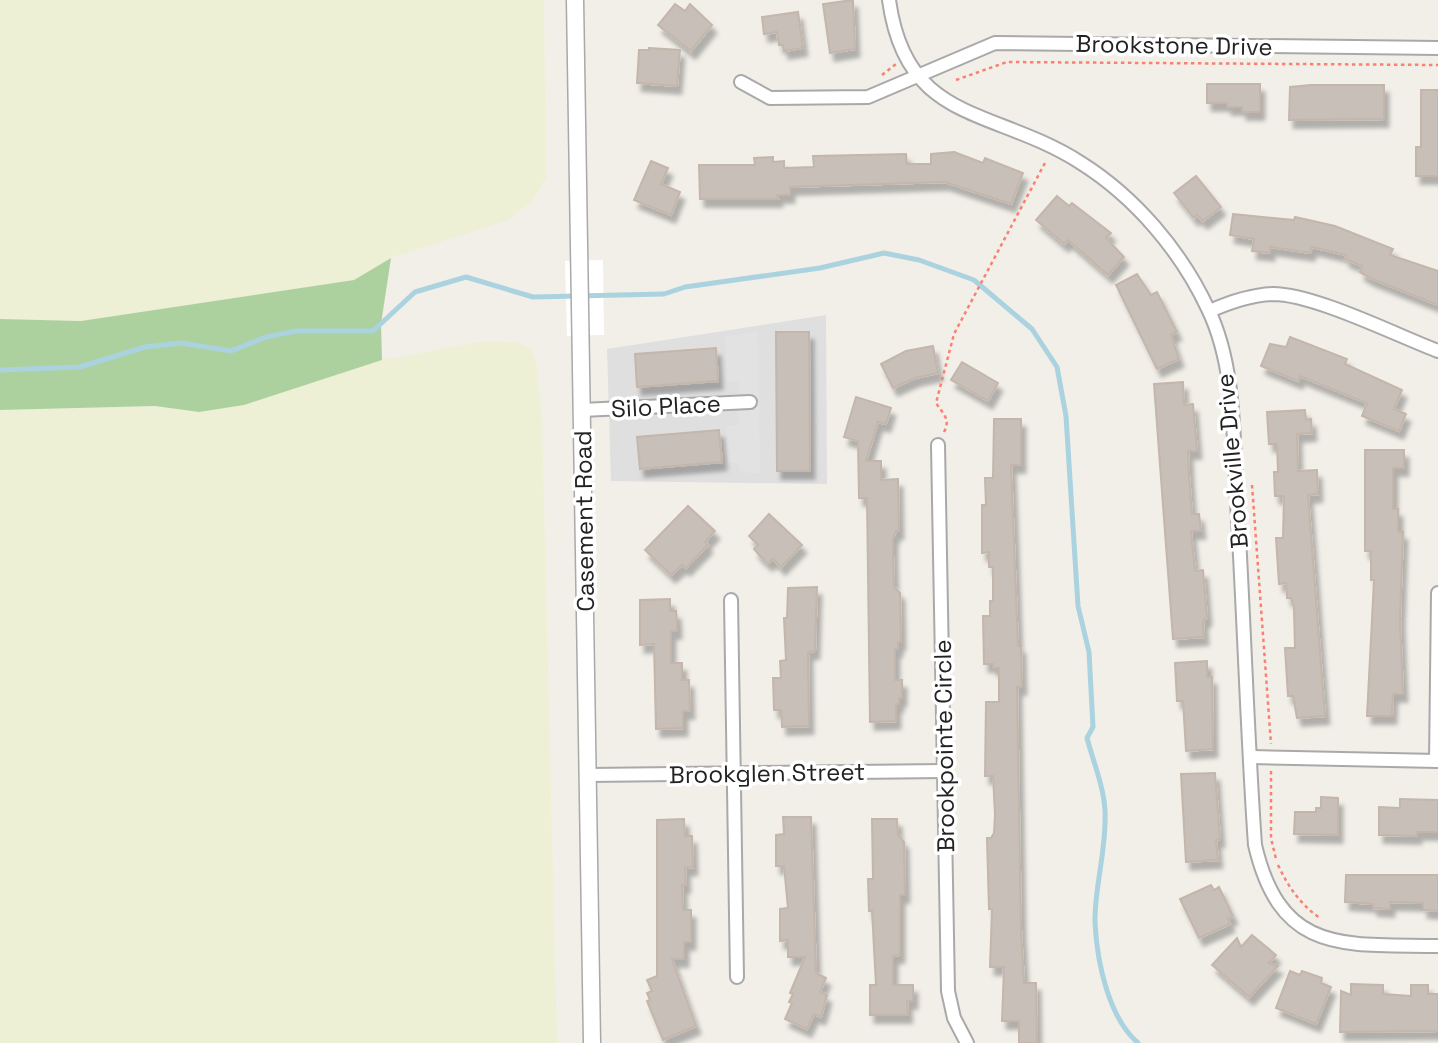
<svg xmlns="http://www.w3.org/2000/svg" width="1438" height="1043" viewBox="0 0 1438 1043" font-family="'Space Grotesk',sans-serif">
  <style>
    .residential { fill: #e0dfdf }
    .farmland { fill: #eef0d5 }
    .forest { fill: #add19e }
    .parking { fill: #e2e2e2 }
    .pier { fill: #fff }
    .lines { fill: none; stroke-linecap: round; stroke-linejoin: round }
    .stream { stroke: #aad3df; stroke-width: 5 }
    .building { fill: #c7bfb8; stroke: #c4b6ab; stroke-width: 2; filter: url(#shadow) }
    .minor-casing { stroke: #a9a9a9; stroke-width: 16 }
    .tertiary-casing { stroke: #a9a9a9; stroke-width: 19 }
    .path { stroke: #fa8072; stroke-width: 2.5; stroke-dasharray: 3.5 3.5; stroke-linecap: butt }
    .minor { stroke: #fff; stroke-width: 12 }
    .tertiary { stroke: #fff; stroke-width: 16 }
    .labels { text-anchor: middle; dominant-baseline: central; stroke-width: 7; stroke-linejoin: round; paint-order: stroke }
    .street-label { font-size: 24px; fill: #222; stroke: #fff }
  </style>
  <defs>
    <filter id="shadow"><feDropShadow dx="4.5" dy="8" stdDeviation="2" flood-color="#0004"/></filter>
  </defs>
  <rect width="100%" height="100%" fill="#f2efe9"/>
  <polygon class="residential" points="826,315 827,484 611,481 607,349"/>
  <g class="farmland">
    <polygon points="0,0 544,0 546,178 532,201 508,220 391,258 354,280 81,321 0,319"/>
    <polygon points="485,341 517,343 531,349 536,362 542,418 557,1043 0,1043 0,410 155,406 199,412 244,405 382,360"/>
  </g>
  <polygon class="forest" points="391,258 381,324 382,360 244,405 199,412 155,406 0,410 0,319 81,321 354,280"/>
  <polygon class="parking" points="758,331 760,474 749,473 739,470 738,463 728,463 726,426 738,425 739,382 727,381 725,337"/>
  <polygon class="pier" points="603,260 604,335 567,336 565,261"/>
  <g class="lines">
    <path class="stream" d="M0,370L80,367L145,347L181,343L231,351L266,337L296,331H373L415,292L466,277L533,297L664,294L685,287L820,268L884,253L919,260L974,280L1032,329L1057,367L1066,416L1078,606L1089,652L1093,727L1087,738C1093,761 1104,787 1105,811C1107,849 1094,888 1095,923C1097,961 1108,1017 1138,1043"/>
  </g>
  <g class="building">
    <polygon points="853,0 855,49 830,53 823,4"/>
    <polygon points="675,4 685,11 690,4 712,25 691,51 658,25"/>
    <polygon points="798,12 803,48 784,51 783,45 779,45 777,32 764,34 762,17"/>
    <polygon points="649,48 680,50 677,86 637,83 639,50 649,50"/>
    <polygon points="1207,84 1260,84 1260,112 1242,112 1242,107 1227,107 1227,103 1207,103"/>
    <polygon points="1311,85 1384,85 1384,119 1289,120 1290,87"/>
    <polygon points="1421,90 1438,90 1438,176 1416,176 1416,147 1421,147"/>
    <polygon points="954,152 983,163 985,158 1023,173 1011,204 945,182 790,187 790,195 777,195 778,199 700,199 699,165 755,165 754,158 773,157 773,162 784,161 784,168 814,167 813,156 906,154 907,164 931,164 931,154"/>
    <polygon points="651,161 668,168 661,184 680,192 671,215 634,200"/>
    <polygon points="1196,176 1221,207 1203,221 1197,215 1194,218 1174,193"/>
    <polygon points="1057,196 1069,206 1072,203 1111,233 1106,238 1124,257 1108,275 1068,240 1064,244 1036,220"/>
    <polygon points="1233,214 1294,220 1295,217 1335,226 1393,249 1390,255 1438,271 1438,305 1370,278 1360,272 1362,266 1345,259 1346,255 1312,247 1310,253 1270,247 1270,253 1252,251 1254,239 1230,235"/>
    <polygon points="1137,274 1151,295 1157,292 1177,332 1171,335 1179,359 1157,369 1116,285"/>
    <polygon points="776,332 809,332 810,471 777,471"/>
    <polygon points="1290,337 1347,359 1345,364 1402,390 1394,409 1406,414 1399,431 1362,416 1367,403 1300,376 1298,381 1261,366 1270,344 1286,347"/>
    <polygon points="933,346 938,373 915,378 893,388 881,364 906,351"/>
    <polygon points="716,348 718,381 637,387 635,354"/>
    <polygon points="962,362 998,383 988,401 951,380"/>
    <polygon points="1183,382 1184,405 1193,404 1197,451 1188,451 1189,475 1192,514 1199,514 1201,531 1191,531 1195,571 1203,570 1207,617 1203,621 1204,637 1173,639 1154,384"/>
    <polygon points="856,397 891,408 886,424 878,422 866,461 881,461 881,480 898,479 899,531 896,531 893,538 893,555 894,587 900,593 901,642 898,642 898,649 895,649 895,680 902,680 902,698 899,698 899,704 896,704 896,721 870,722 867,498 859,498 858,441 844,437"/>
    <polygon points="1305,410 1306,420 1311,419 1312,433 1297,434 1298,471 1317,470 1318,494 1308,495 1325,716 1297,718 1293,696 1288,696 1285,648 1295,648 1294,608 1291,598 1287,598 1286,583 1279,584 1276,538 1283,538 1284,496 1275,496 1274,472 1278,472 1277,444 1269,444 1267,412"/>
    <polygon points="994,419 1021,419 1021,465 1011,465 1018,646 1021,646 1022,687 1017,687 1021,930 1024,983 1036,983 1037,1043 1019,1043 1019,1021 1002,1021 1004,967 990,967 992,909 989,909 987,838 991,838 994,833 995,814 993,776 985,776 986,702 999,702 999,668 993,668 993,664 984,664 983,616 990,616 990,601 993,601 993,567 989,567 989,552 982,553 982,505 986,505 985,478 993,478"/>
    <polygon points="719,430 722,462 640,469 637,437"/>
    <polygon points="1365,450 1404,450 1404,468 1393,468 1393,509 1398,509 1398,532 1403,532 1400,619 1403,694 1393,694 1392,716 1367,716 1374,580 1371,580 1371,551 1365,551"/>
    <polygon points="688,506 715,531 705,542 708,545 686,568 682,565 671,575 645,550"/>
    <polygon points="769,514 802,545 781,567 773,559 768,563 760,556 754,549 758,545 749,536"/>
    <polygon points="817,587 815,651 808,652 809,726 782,727 781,710 774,710 773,678 781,678 780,661 786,660 784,618 787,618 788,588"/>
    <polygon points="670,599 670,611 676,611 677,622 677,631 671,631 671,663 682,663 682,680 689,680 690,711 683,711 683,728 656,729 654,644 640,645 640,600"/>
    <polygon points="1207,661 1207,677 1212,677 1213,749 1186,751 1183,701 1177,701 1175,663"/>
    <polygon points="1215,773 1220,839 1216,840 1218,860 1186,862 1181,774"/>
    <polygon points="1321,797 1338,798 1338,835 1294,834 1295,812 1316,812 1316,808 1321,808"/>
    <polygon points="1400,799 1438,800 1438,832 1417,832 1417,836 1379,835 1379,807 1400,808"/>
    <polygon points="783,817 811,817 816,973 826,978 820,992 827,995 821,1017 814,1014 807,1029 785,1019 792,1003 789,1002 793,994 790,993 805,957 788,957 788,940 780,941 780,909 788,908 784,866 776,866 776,835 784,834"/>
    <polygon points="684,819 685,836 692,836 693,867 685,868 686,885 682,885 683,910 691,910 691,942 684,942 684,959 672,959 696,1026 663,1040 647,1001 650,1000 647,993 652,991 647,980 657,976 657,820"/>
    <polygon points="872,819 897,819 898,835 904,842 905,895 900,895 900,955 893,956 893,985 913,985 913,1001 907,1001 908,1015 870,1015 870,985 876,985 872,911 869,911 868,879 873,879"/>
    <polygon points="1346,875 1438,875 1438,911 1423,910 1423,903 1390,902 1390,909 1373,908 1373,904 1345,902"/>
    <polygon points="1211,885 1214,890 1219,887 1233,916 1228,919 1230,924 1199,938 1180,899"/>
    <polygon points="1252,935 1276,955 1269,963 1278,966 1249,997 1212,965 1237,938 1241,947"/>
    <polygon points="1290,971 1300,975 1302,971 1322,978 1321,983 1331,987 1316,1024 1276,1008"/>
    <polygon points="1351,984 1383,985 1383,994 1411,996 1411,985 1428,985 1428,994 1438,994 1438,1031 1340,1032 1341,991 1351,995"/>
  </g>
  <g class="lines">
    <g class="minor-casing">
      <g id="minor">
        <path d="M889,0C906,125 994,107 1081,163C1135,197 1181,251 1208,309C1236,366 1233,440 1237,502C1244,616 1247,731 1255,845C1281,956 1345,944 1438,946"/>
        <polyline points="741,82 770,98 868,97 995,43 1438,48"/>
        <path d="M1210,311C1230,302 1250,295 1273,294C1314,294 1396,335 1438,351"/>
        <polyline points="582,410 750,402"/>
        <polyline points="938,445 948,991 954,1018 967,1043"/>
        <polyline points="731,600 737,977"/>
        <polyline points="1252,757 1438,761"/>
        <polyline points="1436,761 1438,593"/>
        <polyline points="589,775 944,771"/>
      </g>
    </g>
    <g class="tertiary-casing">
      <polyline id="tertiary" points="575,0 592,1043"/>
    </g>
    <g class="path">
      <polyline points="882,75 896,64"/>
      <polyline points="956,80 1007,62 1438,65"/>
      <path d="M944,432C951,419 943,414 936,403L954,334L1046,161"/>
      <polyline points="1252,485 1271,744"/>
      <polyline points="1271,771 1271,838 1276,859"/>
      <path d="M1278,865C1289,888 1300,904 1321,919"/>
    </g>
    <use href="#minor" class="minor"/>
    <use href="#tertiary" class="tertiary"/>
  </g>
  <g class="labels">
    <g class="street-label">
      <text transform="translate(1174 45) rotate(1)">Brookstone Drive</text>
      <text transform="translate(666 406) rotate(-3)">Silo Place</text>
      <text transform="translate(1232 461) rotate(-95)">Brookville Drive</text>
      <text transform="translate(584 521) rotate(-91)">Casement Road</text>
      <text transform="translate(944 746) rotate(-91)">Brookpointe Circle</text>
      <text transform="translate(767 773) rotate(-1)">Brookglen Street</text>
    </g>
  </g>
</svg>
